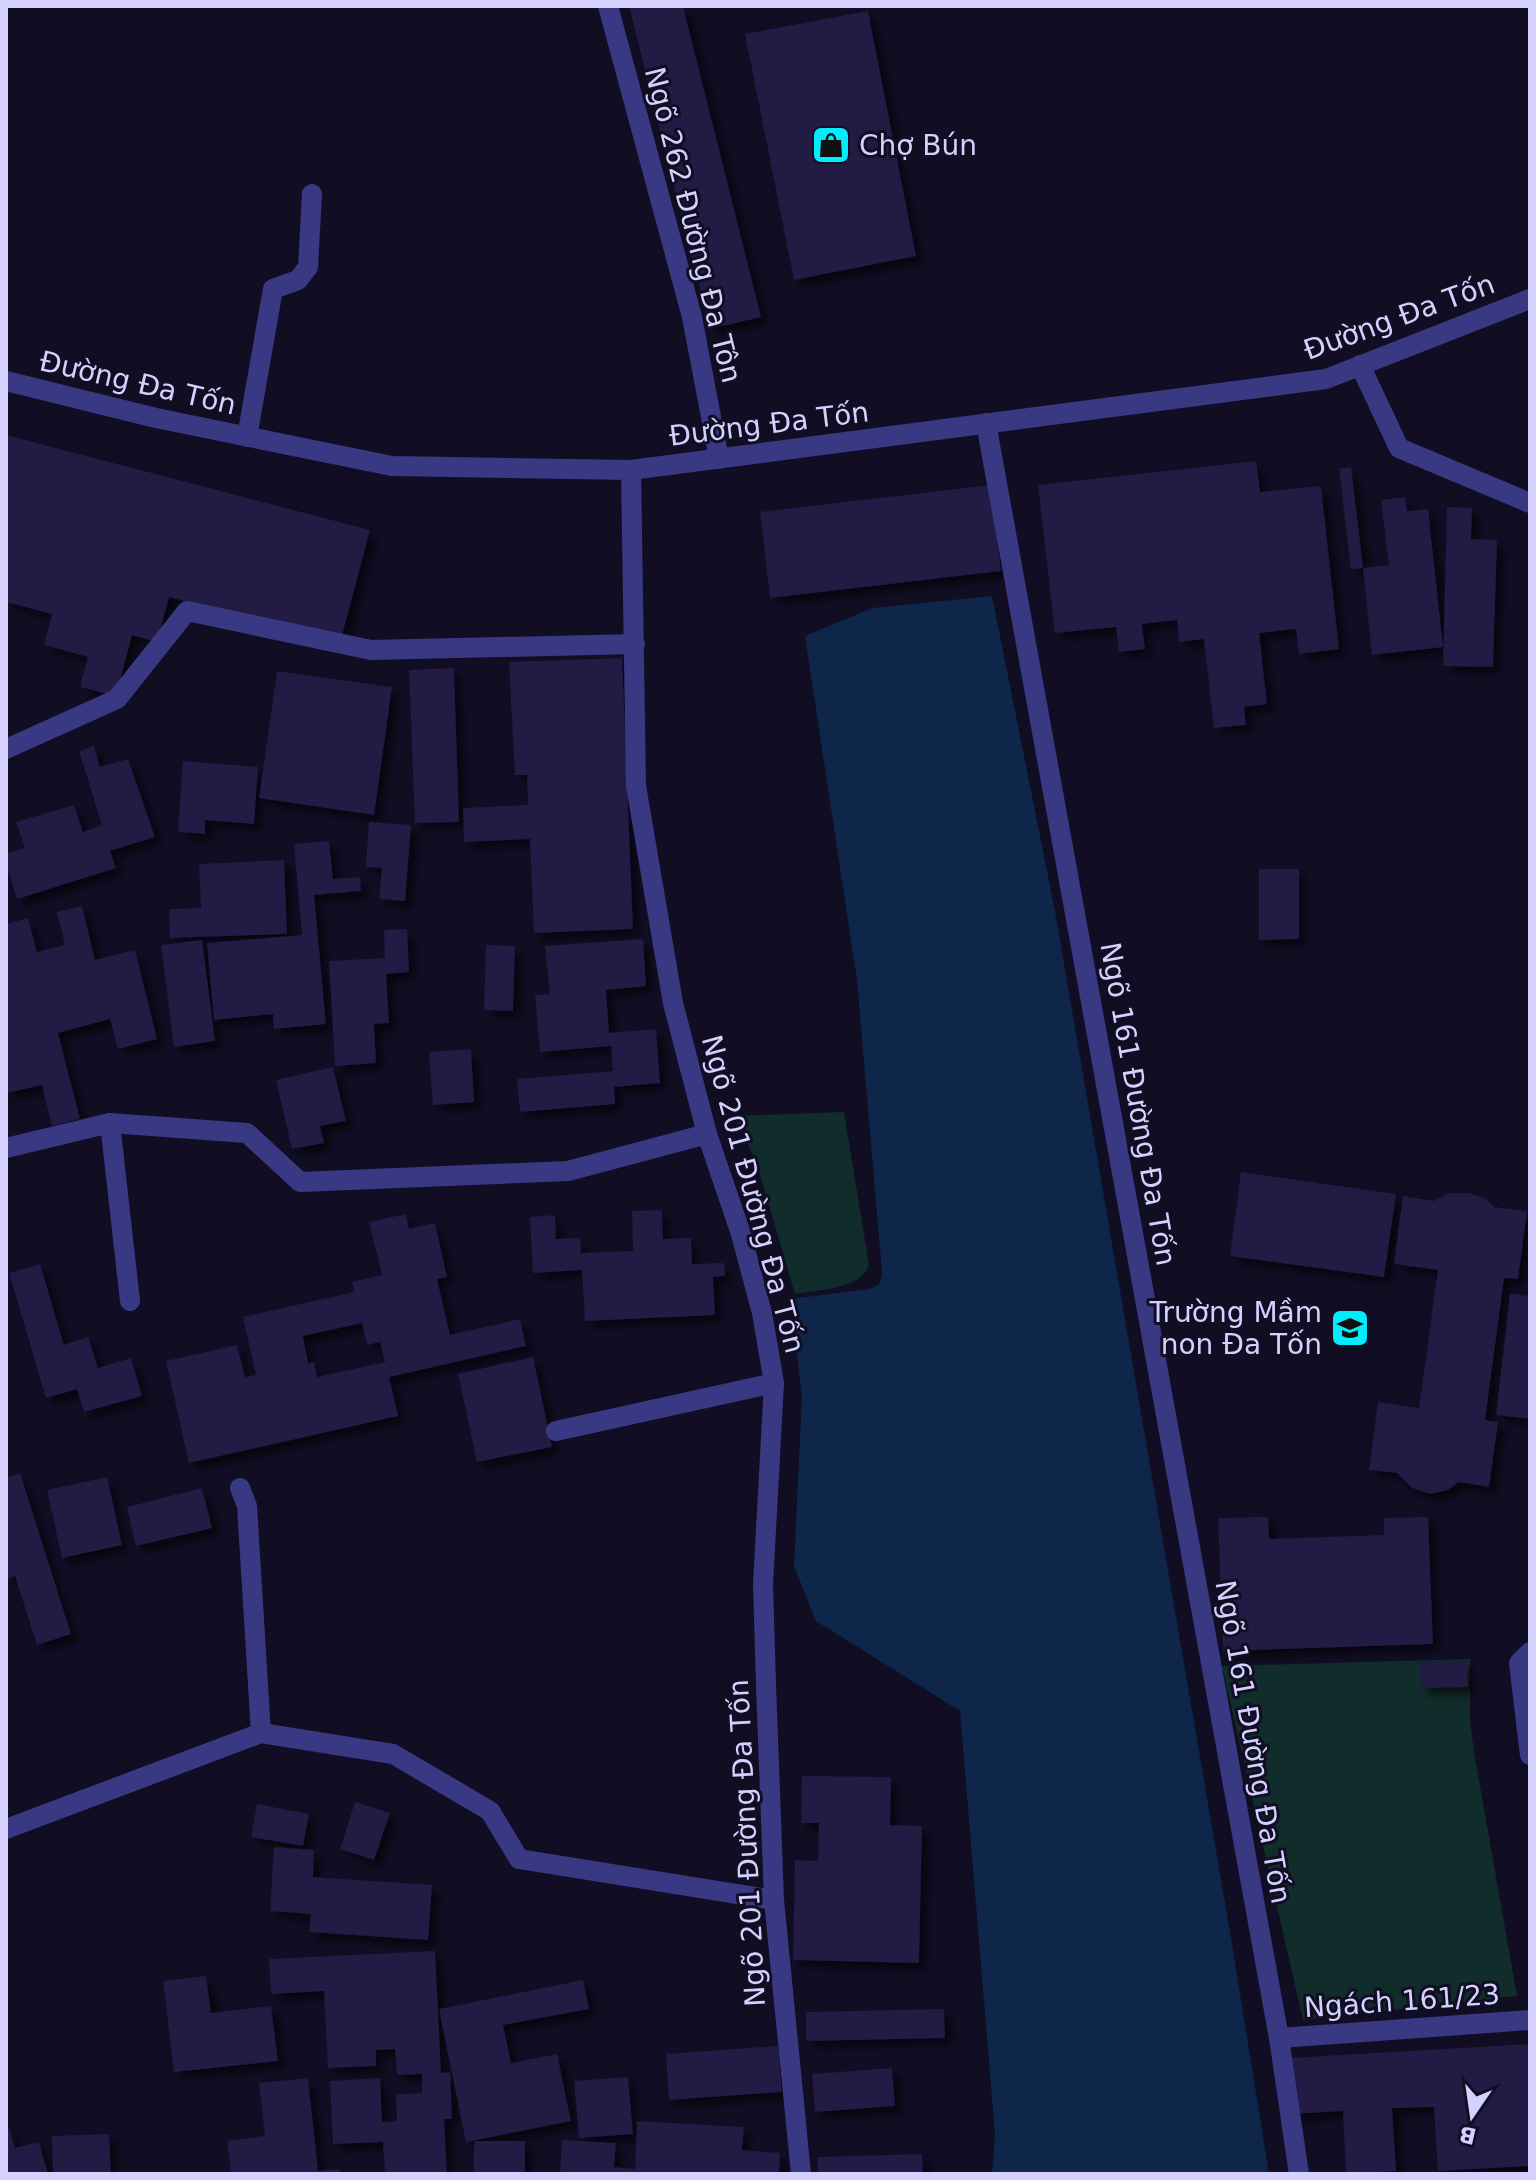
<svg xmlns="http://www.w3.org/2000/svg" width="1536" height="2180" viewBox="0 0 1536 2180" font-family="'DejaVu Sans',sans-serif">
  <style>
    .green { fill: #112d2b }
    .water { fill: #0d2649 }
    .building { fill: #211a44; fill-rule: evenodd; filter: url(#shadow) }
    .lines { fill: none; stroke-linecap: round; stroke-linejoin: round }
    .minor { stroke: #393983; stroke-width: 20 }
    .labels { text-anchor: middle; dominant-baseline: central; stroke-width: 6; stroke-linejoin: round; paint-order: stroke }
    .poi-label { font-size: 28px; fill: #d4d1ff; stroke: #110e24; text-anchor: start }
    .street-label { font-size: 28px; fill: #d4d1ff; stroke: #110e24 }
  </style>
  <defs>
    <filter id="shadow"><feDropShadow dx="7" dy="7" stdDeviation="4" flood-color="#0009"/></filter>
  </defs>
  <rect width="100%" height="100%" fill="#110e24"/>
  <g class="green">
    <path d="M844,1112L869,1265C861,1289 817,1290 795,1294L756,1161L734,1116Z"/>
    <polygon points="1470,1659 1470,1721 1474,1752 1517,1996 1303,2020 1222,1666"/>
  </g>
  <polygon class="water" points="992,596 1055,911 1231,1938 1269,2174 992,2174 995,2134 960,1711 816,1621 794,1566 802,1396 790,1299 870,1289 880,1284 882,1272 857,980 805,636 872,608"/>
  <g class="building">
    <polygon points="629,6 683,6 761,317 710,329"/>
    <polygon points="868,11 916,256 794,280 745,34"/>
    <polygon points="6,435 370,530 340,643 169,597 157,642 132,635 116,696 80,687 88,657 44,645 52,614 6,602"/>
    <polygon points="1256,461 1260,492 1321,486 1339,649 1299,654 1296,629 1259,633 1267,704 1244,707 1246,725 1214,728 1204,639 1179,642 1177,620 1142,624 1145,649 1119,652 1116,627 1055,633 1038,485"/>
    <polygon points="1351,467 1363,568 1351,569 1339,469"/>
    <polygon points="991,485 1001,571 770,598 760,512"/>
    <polygon points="1405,497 1407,511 1428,509 1443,647 1372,655 1363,568 1389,565 1381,500"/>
    <polygon points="1447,507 1472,508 1471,539 1497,540 1493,667 1443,666"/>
    <polygon points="622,658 633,929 534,933 530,839 464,842 463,808 528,805 527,775 515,775 509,662"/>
    <polygon points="454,668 459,822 415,823 409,670"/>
    <polygon points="277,671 392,687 374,815 259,798"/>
    <polygon points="94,746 100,767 128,759 155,837 110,851 116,868 17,899 6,863 6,854 25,848 16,822 74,805 83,832 102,825 79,751"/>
    <polygon points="183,761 258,767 254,824 205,820 205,834 178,832"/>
    <polygon points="369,822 411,825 405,901 379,899 382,868 366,867"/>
    <polygon points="329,841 333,879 360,877 361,891 314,895 326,1024 274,1029 273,1014 214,1020 207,943 302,935 294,844"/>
    <polygon points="284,860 287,934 170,938 169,909 201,908 199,864"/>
    <polygon points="1259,869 1299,869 1299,939 1259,940"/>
    <polygon points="82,906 95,960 135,950 157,1039 118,1049 110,1019 58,1033 80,1119 52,1126 42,1085 6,1093 6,924 28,918 37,952 65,945 57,912"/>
    <polygon points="407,929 409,972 386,974 389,1023 374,1024 376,1063 335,1066 329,961 385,958 384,930"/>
    <polygon points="643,939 646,986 606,990 609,1033 656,1029 660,1083 614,1087 615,1104 520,1112 517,1079 613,1071 611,1046 540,1052 535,995 550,994 545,946"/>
    <polygon points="202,940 215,1041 174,1047 161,945"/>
    <polygon points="486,945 515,946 513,1011 484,1010"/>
    <polygon points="471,1049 474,1102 433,1105 429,1052"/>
    <polygon points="333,1067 346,1121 320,1126 324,1143 292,1149 276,1080"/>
    <polygon points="1241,1172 1396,1194 1384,1277 1230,1256"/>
    <polygon points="1448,1193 1469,1193 1485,1198 1494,1207 1527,1211 1518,1279 1504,1278 1485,1420 1498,1422 1489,1487 1459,1482 1448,1490 1431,1494 1412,1488 1397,1473 1369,1470 1378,1402 1419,1408 1438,1270 1394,1264 1403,1196 1434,1201"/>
    <polygon points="662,1210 663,1239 691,1238 692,1264 724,1263 725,1276 713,1277 715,1315 585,1321 582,1270 533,1273 530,1217 555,1215 556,1239 580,1238 581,1253 633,1251 632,1211"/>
    <path d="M406,1214L409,1229L435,1223L447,1277L437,1279L450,1335L520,1319L526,1346L389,1377L398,1416L189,1463L166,1361L237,1345L245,1377L256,1375L243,1317L354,1292L352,1282L382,1275L369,1222ZM362,1323L367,1345L380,1342L385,1362L317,1377L314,1362L308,1363L303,1336Z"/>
    <polygon points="40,1264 64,1345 88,1337 98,1368 131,1358 142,1396 84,1412 77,1389 46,1398 9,1273"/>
    <polygon points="1510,1294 1530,1296 1530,1419 1496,1415"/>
    <polygon points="533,1357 552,1447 477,1462 458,1374"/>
    <polygon points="20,1473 71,1634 37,1645 15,1576 6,1579 6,1478"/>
    <polygon points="107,1477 122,1545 62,1558 47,1490"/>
    <polygon points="202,1488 212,1528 136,1546 127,1507"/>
    <polygon points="1268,1517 1269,1539 1384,1535 1384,1518 1428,1517 1433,1644 1223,1651 1218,1518"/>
    <polygon points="1467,1661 1468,1687 1421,1688 1420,1662"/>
    <polygon points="802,1776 891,1777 890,1825 922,1826 919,1963 793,1960 795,1860 818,1861 819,1823 801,1823"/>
    <polygon points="355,1802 390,1813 374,1860 340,1849"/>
    <polygon points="257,1804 309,1814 303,1846 251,1837"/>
    <polygon points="274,1847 314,1850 313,1877 432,1885 428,1940 309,1932 311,1914 270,1911"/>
    <polygon points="435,1951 441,2073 450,2072 452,2119 444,2119 447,2174 385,2174 383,2142 333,2144 330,2081 380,2078 382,2122 397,2121 396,2094 422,2093 422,2074 397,2075 395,2049 376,2050 376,2066 328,2068 324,1991 271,1994 269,1959"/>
    <polygon points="206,1976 211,2013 271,2006 278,2061 174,2072 163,1981"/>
    <polygon points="583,1980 589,2009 503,2025 511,2063 557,2054 571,2121 466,2142 439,2009"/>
    <polygon points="944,2009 945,2038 806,2041 806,2012"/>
    <polygon points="1530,2044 1530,2166 1438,2171 1434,2107 1392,2108 1396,2171 1346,2174 1343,2111 1292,2114 1289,2058"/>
    <polygon points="778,2046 782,2092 669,2100 666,2054"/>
    <polygon points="892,2068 895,2106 815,2112 812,2074"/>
    <polygon points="628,2077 633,2134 579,2138 574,2081"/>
    <polygon points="308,2078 318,2171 340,2169 340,2174 231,2174 227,2141 265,2136 259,2083"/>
    <polygon points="637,2121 744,2127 742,2150 780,2153 779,2174 560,2174 562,2140 616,2143 614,2167 635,2169"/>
    <polygon points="9,2127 15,2148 39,2142 48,2174 6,2174 6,2128"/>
    <polygon points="109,2134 111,2172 53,2174 52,2136"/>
    <rect x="474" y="2141" width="51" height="33"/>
    <polygon points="922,2154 923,2174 818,2174 818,2157"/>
  </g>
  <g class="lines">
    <g class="minor">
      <polyline points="608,6 692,317 719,459"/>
      <polyline points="1360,365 1399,448 1530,503"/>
      <polyline points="6,381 156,418 392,466 631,470 1326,379 1530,299"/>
      <polyline points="986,423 1279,2038 1299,2174"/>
      <polyline points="247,437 273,289 298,280 308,267 312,194"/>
      <polyline points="631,470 636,786 673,1003 707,1134 741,1234 762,1313 774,1383 763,1584 766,1685 774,1900 801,2174"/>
      <polyline points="6,749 117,699 187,611 371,650 635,644"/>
      <polyline points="110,1123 130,1301"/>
      <polyline points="6,1148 110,1123 247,1133 300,1182 568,1171 707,1134"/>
      <polyline points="556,1431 774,1383"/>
      <polyline points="240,1488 247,1506 261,1733"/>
      <polyline points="1530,1652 1519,1663 1530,1755"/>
      <polyline points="6,1829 261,1733 393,1754 490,1811 519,1859 774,1900"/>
      <polyline points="1279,2038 1530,2020"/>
    </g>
  </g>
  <defs>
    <g id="shop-square" transform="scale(2)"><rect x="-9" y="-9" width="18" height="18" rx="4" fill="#00edfb" stroke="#110e24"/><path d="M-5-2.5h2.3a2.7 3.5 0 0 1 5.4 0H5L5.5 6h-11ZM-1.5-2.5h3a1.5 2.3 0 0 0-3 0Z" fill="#111"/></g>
    <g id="school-square" transform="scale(2)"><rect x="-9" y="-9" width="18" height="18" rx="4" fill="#00edfb" stroke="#110e24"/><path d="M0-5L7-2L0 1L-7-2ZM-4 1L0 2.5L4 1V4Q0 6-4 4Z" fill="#111"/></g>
  </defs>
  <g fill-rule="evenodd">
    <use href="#shop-square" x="831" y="145"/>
    <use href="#school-square" x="1350" y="1328"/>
  </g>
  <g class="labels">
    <g class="poi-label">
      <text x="859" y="145">Chợ Bún</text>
      <text x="1322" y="1312" text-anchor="end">Trường Mầm<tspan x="1322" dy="32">non Đa Tốn</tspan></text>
    </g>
    <g class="street-label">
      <text transform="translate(693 225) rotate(76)">Ngõ 262 Đường Đa Tôn</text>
      <text transform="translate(1399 317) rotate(-20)">Đường Đa Tốn</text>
      <text transform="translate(138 383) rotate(13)">Đường Đa Tốn</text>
      <text transform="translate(769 424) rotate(-7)">Đường Đa Tốn</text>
      <text transform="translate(1138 1104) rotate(80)">Ngõ 161 Đường Đa Tốn</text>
      <text transform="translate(753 1194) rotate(75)">Ngõ 201 Đường Đa Tốn</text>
      <text transform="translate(1253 1742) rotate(80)">Ngõ 161 Đường Đa Tốn</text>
      <text transform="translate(747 1843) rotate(-93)">Ngõ 201 Đường Đa Tốn</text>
      <text transform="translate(1402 2001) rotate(-4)">Ngách 161/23</text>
    </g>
  </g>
  <rect width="1536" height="2180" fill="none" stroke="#d4d1ff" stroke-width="16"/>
  <g transform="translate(1472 2116) rotate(193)" stroke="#110e24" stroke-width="6" paint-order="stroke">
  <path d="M0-6L14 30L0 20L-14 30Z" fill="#d4d1ff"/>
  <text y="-12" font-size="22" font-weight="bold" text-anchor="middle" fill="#d4d1ff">B</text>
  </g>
</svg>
